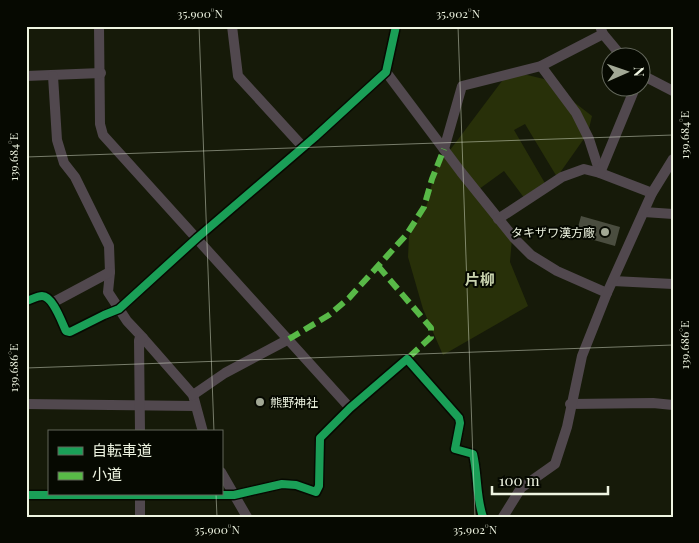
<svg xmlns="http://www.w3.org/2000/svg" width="699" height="543" viewBox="0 0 699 543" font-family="'Playfair Display','Noto Sans JP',serif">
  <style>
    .green { fill: #283009 }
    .building { fill: #4a4d3f }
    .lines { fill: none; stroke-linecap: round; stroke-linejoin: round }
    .minor { stroke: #51484e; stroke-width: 10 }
    .quiet { stroke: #58b947; stroke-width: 6; stroke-dasharray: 12 6; stroke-linecap: butt }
    .cycleway-casing { stroke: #060901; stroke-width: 11 }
    .cycleway { stroke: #1a9f57; stroke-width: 8 }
    .ticks { fill: none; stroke: #eef4e1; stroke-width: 1; stroke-opacity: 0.45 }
    .poi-dot { fill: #a2a895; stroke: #060901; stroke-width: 2 }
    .labels { text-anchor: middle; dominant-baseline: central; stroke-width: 4; stroke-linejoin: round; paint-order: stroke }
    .poi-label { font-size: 12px; fill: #eef4e1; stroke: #060901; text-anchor: end }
    .quarter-label { font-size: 15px; font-weight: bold; fill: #c8d2ae; stroke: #060901 }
    .neatline { fill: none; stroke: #eef4e1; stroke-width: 2 }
    .ticks-label { font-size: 12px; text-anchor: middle; fill: #eef4e1 }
  </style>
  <rect width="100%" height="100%" fill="#161a09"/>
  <polygon class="green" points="508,73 523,74 544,79 592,116 588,133 557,177 525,124 514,130 546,185 525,199 504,171 475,192 512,238 510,262 528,306 443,355 423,309 408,257 409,236 427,204 435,170"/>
  <polygon class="building" points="581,216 620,227 615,246 576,235"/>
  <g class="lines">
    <g class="minor">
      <polyline points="99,26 100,124 103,135 350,408"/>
      <polyline points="232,26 238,76 303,147"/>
      <polyline points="600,26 603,34 623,58"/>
      <polyline points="541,66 576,113 589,139 600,173 652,193"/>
      <polyline points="386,72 461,172 514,238 531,255 557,271 607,293"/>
      <polyline points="642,75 673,91"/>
      <polyline points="26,76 101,73"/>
      <polyline points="53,76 57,140 64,163 75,177 109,246 110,272 108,292 127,321 143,338 193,395 203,432"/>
      <polyline points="444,149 462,86 541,66 603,34"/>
      <polyline points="644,212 673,214"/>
      <polyline points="498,219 562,177 584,169 600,173 635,88"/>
      <polyline points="613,281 673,284"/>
      <path d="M26,301C31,300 37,296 42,296C53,296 62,323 66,331L70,332L104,315L119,309L197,238L315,137L386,72L396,26"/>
      <polyline points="52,303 110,272"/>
      <polyline points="193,395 225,373 289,339"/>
      <polyline points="26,404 195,406"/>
      <polyline points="570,404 653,403 673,405"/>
      <polyline points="140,432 139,340 143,338"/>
      <polyline points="221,472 247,517"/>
      <polyline points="140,494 140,517"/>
      <path d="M26,495H234L282,484L296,485L316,492L319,486L320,438L350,408L407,359L459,418L460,423L455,449L473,454C478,475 476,497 483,517"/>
      <polyline points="503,517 521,488 555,464 567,427 582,356 607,293 652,193 673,159"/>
    </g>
    <g class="quiet">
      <polyline points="378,266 431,328 431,337 407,359"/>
      <polyline points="289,339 329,315 349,298 407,234 424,207 432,179 444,149"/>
    </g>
    <g class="cycleway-casing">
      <g id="cycleway">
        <path d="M26,301C31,300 37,296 42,296C53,296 62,323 66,331L70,332L104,315L119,309L197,238L315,137L386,72L396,26"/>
        <path d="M26,495H234L282,484L296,485L316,492L319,486L320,438L350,408L407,359L459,418L460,423L455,449L473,454C478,475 476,497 483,517"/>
      </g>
    </g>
    <use href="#cycleway" class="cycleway"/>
  </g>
  <path class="ticks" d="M199,26L214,432M458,26L475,517M26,157L673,135M26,368L673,345M216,494L217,517"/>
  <g class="poi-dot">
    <circle cx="605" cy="232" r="5"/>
    <circle cx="260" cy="402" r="5"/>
  </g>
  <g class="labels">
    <g class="poi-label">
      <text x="595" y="232">タキザワ漢方廠</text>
      <text x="270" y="402" text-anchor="start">熊野神社</text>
    </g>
    <g class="quarter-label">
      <text x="480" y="279">片柳</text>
    </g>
  </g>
  <rect width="699" height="543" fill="none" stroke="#060901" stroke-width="55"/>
  <rect x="48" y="430" width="175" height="65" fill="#060901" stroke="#63675b"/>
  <rect x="58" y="447" width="25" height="8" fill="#1a9f57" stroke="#63675b"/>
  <text x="92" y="456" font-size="15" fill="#eef4e1">自転車道</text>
  <rect x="58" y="472" width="25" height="8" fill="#58b947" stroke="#63675b"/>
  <text x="92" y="480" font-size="15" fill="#eef4e1">小道</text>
  <g transform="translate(626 72) rotate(88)"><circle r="24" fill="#060901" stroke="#63675b"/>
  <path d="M0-4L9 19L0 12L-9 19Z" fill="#a2a895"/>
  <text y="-8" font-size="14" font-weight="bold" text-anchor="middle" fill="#eef4e1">N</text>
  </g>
  <path d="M492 486v8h116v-8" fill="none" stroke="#eef4e1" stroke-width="2.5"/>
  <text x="499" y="486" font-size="15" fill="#eef4e1" stroke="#060901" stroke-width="4" paint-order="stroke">100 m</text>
  <rect x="28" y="28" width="644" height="488" class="neatline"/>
  <g class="ticks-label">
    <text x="200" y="18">35.900°N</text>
    <text x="458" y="18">35.902°N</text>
    <text transform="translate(685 135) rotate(-90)" y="4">139.684°E</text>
    <text transform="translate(14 157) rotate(-90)" y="4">139.684°E</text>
    <text transform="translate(685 345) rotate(-90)" y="4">139.686°E</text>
    <text transform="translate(14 368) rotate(-90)" y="4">139.686°E</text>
    <text x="217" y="534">35.900°N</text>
    <text x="475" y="534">35.902°N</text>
  </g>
</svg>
